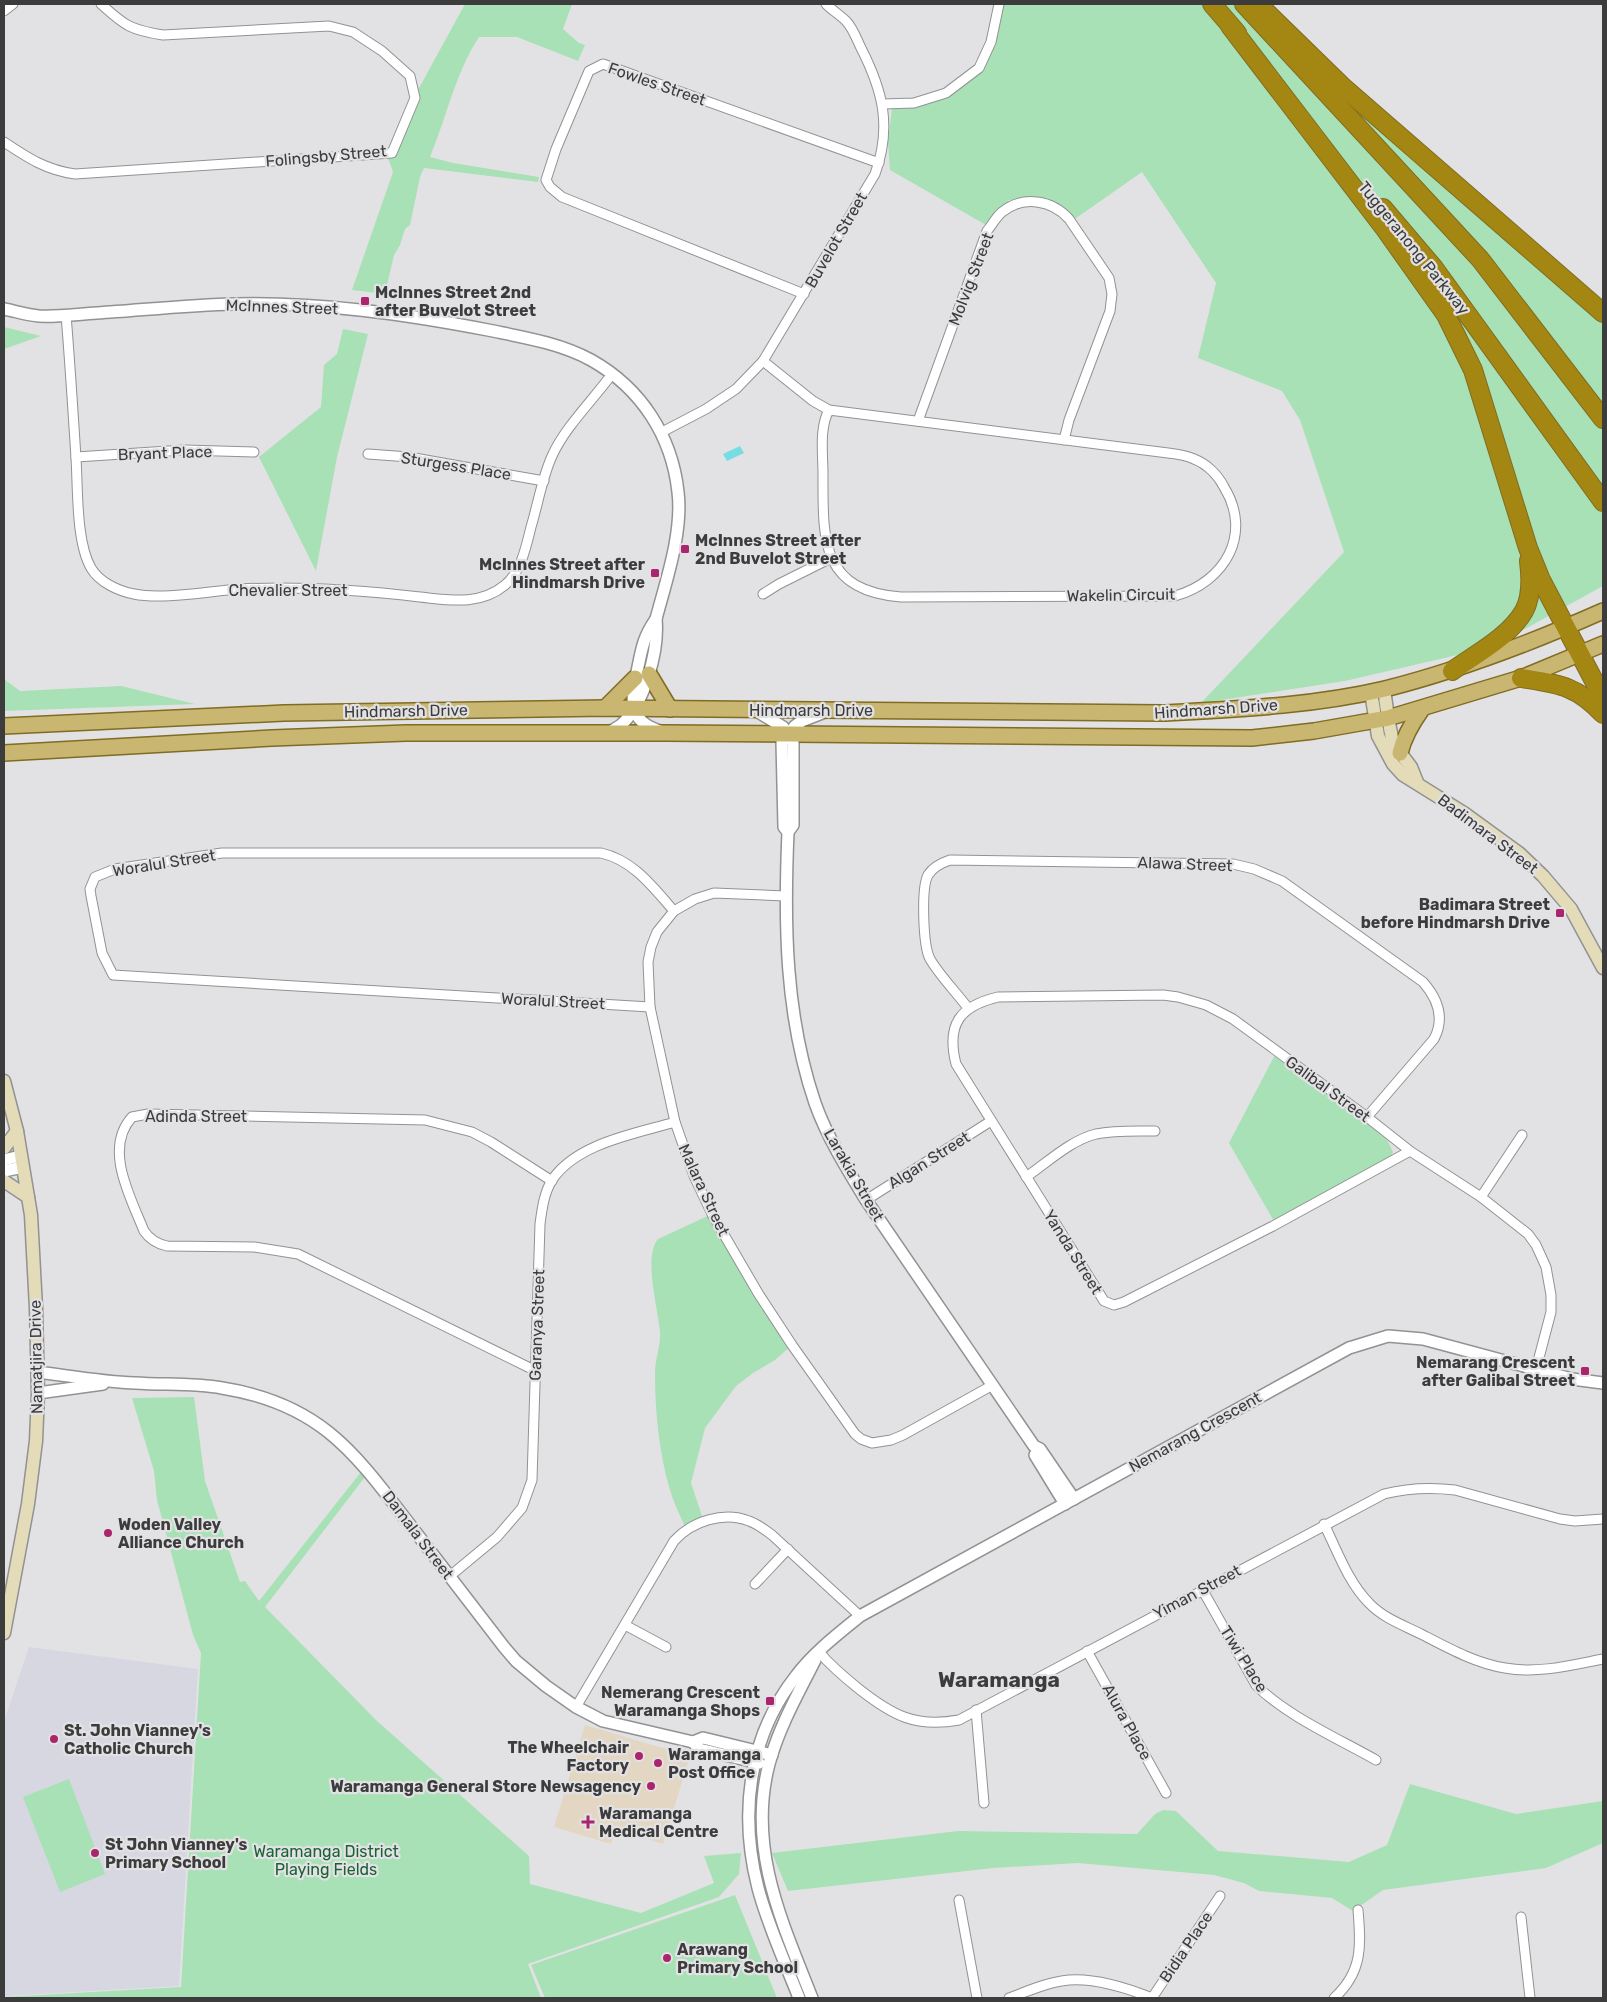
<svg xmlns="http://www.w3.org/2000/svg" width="1607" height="2002" viewBox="0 0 1607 2002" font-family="Rubik,sans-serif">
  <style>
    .commercial { fill: #e3d7c3 }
    .built { fill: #d6d7e1 }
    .green { fill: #a8e1b5 }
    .water { fill: #76dde3 }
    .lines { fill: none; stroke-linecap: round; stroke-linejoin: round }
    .minor-casing { stroke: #919294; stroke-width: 11 }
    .tertiary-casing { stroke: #919294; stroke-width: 14 }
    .secondary-casing { stroke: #919294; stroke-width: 15 }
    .primary-casing { stroke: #806c22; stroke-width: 18 }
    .motorway-casing { stroke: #806c22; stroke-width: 20 }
    .minor { stroke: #fff; stroke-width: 9 }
    .tertiary { stroke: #fff; stroke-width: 11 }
    .secondary { stroke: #e4dbb8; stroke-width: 12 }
    .primary { stroke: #c8b671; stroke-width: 15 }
    .motorway { stroke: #a48613; stroke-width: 18 }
    .poi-dot { fill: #ab256c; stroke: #e2e2e5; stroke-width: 2 }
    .labels { text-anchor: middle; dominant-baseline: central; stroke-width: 4.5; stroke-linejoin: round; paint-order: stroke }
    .street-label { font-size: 16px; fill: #3c3c3d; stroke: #e2e2e5 }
    .poi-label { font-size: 16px; font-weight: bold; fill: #3c3c3d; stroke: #e2e2e5; text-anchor: start }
    .park-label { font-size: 16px; fill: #1a6134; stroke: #e2e2e5 }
    .district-label { font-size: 21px; font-weight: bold; fill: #3c3c3d; stroke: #e2e2e5 }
  </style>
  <rect width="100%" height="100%" fill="#e2e2e5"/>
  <polygon class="commercial" points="585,1725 690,1756 663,1844 615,1829 611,1844 554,1827"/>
  <polygon class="built" points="29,1647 198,1669 179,1986 4,1996 4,1721"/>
  <g class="green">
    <path d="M465,4H572L563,29L579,43L585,45L578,61L517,37H479C455,74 447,116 430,157L453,163L539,177L538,182L424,168L420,177L410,225L405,229L400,245L394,255L385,294L352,290L393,172L388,158L395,153L400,145L417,107L419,88Z"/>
    <polygon points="1001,4 1246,4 1603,319 1603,586 1492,647 1345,681 1201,703 1344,552 1300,420 1282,391 1198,358 1216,283 1142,172 1072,221 1039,202 1009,200 986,225 890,170 888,142 892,108 916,106 981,70"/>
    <polygon points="4,327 41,336 4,349"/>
    <polygon points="343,329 368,334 337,457 316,571 259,457 321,407 324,365 337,354"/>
    <polygon points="4,679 20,691 121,686 195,704 4,711"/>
    <polygon points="1277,1051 1387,1140 1393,1152 1388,1161 1275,1223 1229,1143"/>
    <path d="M712,1214L792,1345L775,1360L753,1373L736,1386L705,1428L691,1483L704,1522L686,1529C681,1517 674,1504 670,1490C659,1453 655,1412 655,1373C655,1359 661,1345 660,1332C658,1308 643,1257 658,1239Z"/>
    <polygon points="194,1397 205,1481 240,1582 245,1581 259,1601 361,1472 365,1477 265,1607 377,1721 529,1856 530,1884 641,1913 714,1883 704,1856 741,1853 739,1874 719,1897 528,1964 541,1998 4,1998 4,1997 181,1987 201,1653 193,1635 157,1500 154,1471 132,1398"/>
    <polygon points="69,1779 105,1874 60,1892 23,1797"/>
    <polygon points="1410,1784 1516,1814 1603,1801 1603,1843 1546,1868 1383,1890 1353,1911 1332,1898 1259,1891 1244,1883 1214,1875 1078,1863 993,1868 788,1891 772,1853 958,1831 1137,1834 1155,1814 1163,1810 1176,1811 1218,1851 1349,1862 1387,1845"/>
    <polygon points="735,1895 777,1998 545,1998 531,1965"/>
  </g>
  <polygon class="water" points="740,446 744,453 727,461 723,454"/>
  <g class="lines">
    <g class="minor-casing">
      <g id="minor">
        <polyline points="4,11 13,4"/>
        <polyline points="883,104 914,103 946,93 979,68 991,42 999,4"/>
        <path d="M4,142C28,158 46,170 75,174L392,153L415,98L410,76L382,51L353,32L329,26L163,35C131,30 125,26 101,4"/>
        <polyline points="804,294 562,197 550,187 546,180 556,149 589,71 603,64 879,163"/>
        <path d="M66,315C70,363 73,411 76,458C78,489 76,542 91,568C99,582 118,591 134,594C162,600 209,591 240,589C300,586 360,590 420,597C449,600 480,606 505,585C521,572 526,547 531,527C538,504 542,478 552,456C565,427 593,400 612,374"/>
        <path d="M763,361L813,401L829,410C819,428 823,454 823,474C823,539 820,591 901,597L1175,596C1225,582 1253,534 1224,487C1218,475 1207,464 1194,459C1186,455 1177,454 1168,453L829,410"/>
        <path d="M918,421L987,231C992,225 996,217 1002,212C1023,195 1052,200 1069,219L1109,278L1112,294L1110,311L1069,420L1064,440"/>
        <path d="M662,432L706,409L736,389L763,361L875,174C892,127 883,91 861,48C857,40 853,28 846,21C840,15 832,10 826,4"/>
        <polyline points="368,454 409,457 544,481"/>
        <polyline points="76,457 184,450 254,452"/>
        <polyline points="763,594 779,584 831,558"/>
        <polyline points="785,896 714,893 695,899 674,911 657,932 651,947 648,962 650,1007 675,1122 694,1176 712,1214 758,1293 792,1345 855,1434 861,1439 872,1443 891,1440 903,1435 991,1386"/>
        <path d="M650,1007L113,975L102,953L91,896L90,889L95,877L115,869L222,853H601C633,860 653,887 674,911"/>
        <path d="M968,1008C956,992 940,976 930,959C923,946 921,888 928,875C933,867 941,863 950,860L1233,864L1254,869L1282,881L1423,982C1438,999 1445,1018 1434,1039L1367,1117"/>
        <path d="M1410,1151L1273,1226L1124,1302L1114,1305L1104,1301L956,1064C946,1024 960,1006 998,997L1163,995L1178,997L1206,1005L1233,1019L1367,1117L1410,1151L1481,1197L1528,1234L1536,1245L1546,1267L1551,1295V1312L1536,1369"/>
        <path d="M1026,1177C1048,1162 1071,1140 1096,1134C1115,1130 1136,1131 1155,1131"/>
        <polyline points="1481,1197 1522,1135"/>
        <polyline points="866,1200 991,1121"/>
        <path d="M536,1371L298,1254L254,1247L167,1246C158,1244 150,1240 144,1231C131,1198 103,1149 132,1117L148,1114L425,1120L472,1132L491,1142L552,1181"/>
        <path d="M1324,1524C1337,1550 1348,1582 1369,1603C1383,1618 1403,1625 1421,1634C1448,1648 1475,1663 1505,1668C1538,1674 1572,1665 1603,1659"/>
        <path d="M450,1576L497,1537L522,1508L532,1480L540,1224C542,1209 544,1193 552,1180C577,1143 635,1134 675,1122"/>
        <polyline points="755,1584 788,1549"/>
        <path d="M1202,1589L1256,1685C1285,1715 1339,1739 1376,1760"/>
        <polyline points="625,1625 666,1647"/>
        <polyline points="1087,1651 1166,1793"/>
        <path d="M819,1652C831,1666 844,1677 859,1689C892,1715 915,1728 959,1720L1384,1494C1408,1488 1430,1487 1455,1490L1560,1519L1575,1521L1603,1519"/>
        <path d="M576,1707L674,1541C692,1521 724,1511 749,1521C758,1524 765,1530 772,1535L860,1616"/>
        <polyline points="976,1710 984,1803"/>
        <polyline points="959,1900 977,1998"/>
        <polyline points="1521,1917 1530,1998"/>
        <path d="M1009,1998C1028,1991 1048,1982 1069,1980C1097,1978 1127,1988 1152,1998"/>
        <polyline points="1152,1998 1220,1896"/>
        <path d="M1334,1998C1363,1972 1361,1945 1358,1910"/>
      </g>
    </g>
    <g class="tertiary-casing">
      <g id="tertiary">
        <path d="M4,309C15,311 27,315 39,316C58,317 78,314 97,313C143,310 189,305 235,304C320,302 405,314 488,330C522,337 560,343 591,360C641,388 672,436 678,492C683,532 666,581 656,619C659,650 645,703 621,725C617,728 612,730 608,733"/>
        <path d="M656,619C644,636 642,647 638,667C632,695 625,721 660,731"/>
        <polyline points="755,710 783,727 793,742 793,825 788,832"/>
        <path d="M825,712L802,721L795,726L782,742L784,827L788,832C784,924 785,1015 815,1103C827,1137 847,1169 866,1200L1034,1446L1040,1449L1074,1499"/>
        <polyline points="4,1160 20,1156"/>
        <polyline points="4,1171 23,1167"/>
        <path d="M38,1372C70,1376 103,1382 135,1383C164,1385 194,1383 222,1388C323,1404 356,1455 414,1530C444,1569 474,1608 504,1647L516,1661L546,1686L576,1707L603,1721L693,1742L703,1738L772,1755"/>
        <polyline points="38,1393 103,1384"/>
        <polyline points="1035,1455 1065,1504"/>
        <polyline points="693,1742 699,1749 759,1763"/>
        <path d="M799,1998C785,1962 768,1926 758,1888C739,1814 748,1737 796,1676C813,1653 838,1634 860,1616L1349,1348L1388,1336L1423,1339L1572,1379L1603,1383"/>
        <path d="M812,1998C782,1922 747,1848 769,1764C779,1727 798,1694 815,1660"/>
      </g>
    </g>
    <g class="secondary-casing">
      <g id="secondary">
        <polyline points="1384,689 1388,718 1393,743 1411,767 1417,782"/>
        <polyline points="1371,692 1378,736 1393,764 1403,775 1464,813 1519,853 1543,876 1571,909 1603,968"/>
        <polyline points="4,1081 17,1131 31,1215 36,1308 38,1393 36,1441 28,1504 4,1633"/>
        <polyline points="4,1148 17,1131"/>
        <polyline points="4,1181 28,1197"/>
      </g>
    </g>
    <g class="primary-casing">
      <g id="primary">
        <polyline points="649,674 670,709"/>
        <polyline points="605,708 635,678"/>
        <path d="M4,726L284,713L605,708L1163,713C1237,709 1313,706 1385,689C1460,670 1533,642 1603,611"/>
        <polyline points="4,753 272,738 406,733 665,733 1252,738 1314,731 1388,718 1521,678 1603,644"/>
        <path d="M1400,753C1404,736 1412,723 1422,709"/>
      </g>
    </g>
    <g class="motorway-casing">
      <g id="motorway">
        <polyline points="1212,4 1237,33"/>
        <polyline points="1244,4 1480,259 1603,419"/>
        <polyline points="1262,8 1342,86 1603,313"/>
        <polyline points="1230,26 1385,229 1446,315 1473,370 1528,548 1541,580 1603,698"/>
        <polyline points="1383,208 1434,268 1603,502"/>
        <path d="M1452,671C1476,654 1509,637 1524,611C1532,597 1531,577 1529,561"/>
        <path d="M1521,678C1558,684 1576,685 1603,714"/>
      </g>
    </g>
    <use href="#minor" class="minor"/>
    <use href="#tertiary" class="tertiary"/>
    <use href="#secondary" class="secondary"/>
    <use href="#primary" class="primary"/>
    <use href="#motorway" class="motorway"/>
  </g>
  <g class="poi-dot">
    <rect x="360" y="296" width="10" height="10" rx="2.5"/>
    <rect x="680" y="544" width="10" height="10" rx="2.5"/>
    <rect x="650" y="568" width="10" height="10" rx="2.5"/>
    <rect x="1555" y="908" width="10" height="10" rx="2.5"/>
    <rect x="1580" y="1366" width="10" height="10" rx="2.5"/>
    <circle cx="108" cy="1533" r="5"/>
    <rect x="765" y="1696" width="10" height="10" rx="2.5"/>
    <circle cx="54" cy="1739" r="5"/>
    <circle cx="639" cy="1756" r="5"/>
    <circle cx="658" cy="1763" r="5"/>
    <circle cx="651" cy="1786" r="5"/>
    <path d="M585.5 1814.5h5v5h5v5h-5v5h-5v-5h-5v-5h5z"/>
    <circle cx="95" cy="1853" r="5"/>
    <circle cx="667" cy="1958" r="5"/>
  </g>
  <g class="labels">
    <g class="street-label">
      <text transform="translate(657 84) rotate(19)">Fowles Street</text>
      <text transform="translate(326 156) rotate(-5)">Folingsby Street</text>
      <text transform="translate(836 240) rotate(-60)">Buvelot Street</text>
      <text transform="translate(1414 248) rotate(51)">Tuggeranong Parkway</text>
      <text transform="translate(971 279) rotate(-69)">Molvig Street</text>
      <text transform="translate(282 307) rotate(2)">McInnes Street</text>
      <text transform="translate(165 453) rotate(-2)">Bryant Place</text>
      <text transform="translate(456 466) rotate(9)">Sturgess Place</text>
      <text x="288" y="590">Chevalier Street</text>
      <text transform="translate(1121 595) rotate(-1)">Wakelin Circuit</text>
      <text transform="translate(1216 709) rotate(-4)">Hindmarsh Drive</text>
      <text x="811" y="710">Hindmarsh Drive</text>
      <text transform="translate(406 711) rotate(-1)">Hindmarsh Drive</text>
      <text transform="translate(1488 834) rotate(37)">Badimara Street</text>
      <text transform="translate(164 863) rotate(-9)">Woralul Street</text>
      <text transform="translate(1185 864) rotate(2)">Alawa Street</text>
      <text transform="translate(553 1001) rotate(3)">Woralul Street</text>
      <text transform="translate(1328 1089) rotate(36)">Galibal Street</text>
      <text x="196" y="1116">Adinda Street</text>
      <text transform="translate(929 1160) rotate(-32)">Algan Street</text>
      <text transform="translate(854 1175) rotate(60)">Larakia Street</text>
      <text transform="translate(704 1190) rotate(65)">Malara Street</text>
      <text transform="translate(1073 1252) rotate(58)">Yanda Street</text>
      <text transform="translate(537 1325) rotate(-88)">Garanya Street</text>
      <text transform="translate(36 1357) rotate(-91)">Namatjira Drive</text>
      <text transform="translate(1195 1432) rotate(-29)">Nemarang Crescent</text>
      <text transform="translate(418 1535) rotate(53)">Damala Street</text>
      <text transform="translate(1197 1592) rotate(-28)">Yiman Street</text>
      <text transform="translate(1244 1659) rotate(58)">Tiwi Place</text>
      <text transform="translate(1127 1722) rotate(61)">Alura Place</text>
      <text transform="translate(1186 1947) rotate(-56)">Bidia Place</text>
    </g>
    <g class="poi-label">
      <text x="375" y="292">McInnes Street 2nd<tspan x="375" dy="18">after Buvelot Street</tspan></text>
      <text x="695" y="540">McInnes Street after<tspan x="695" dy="18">2nd Buvelot Street</tspan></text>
      <text x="645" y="564" text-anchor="end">McInnes Street after<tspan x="645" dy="18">Hindmarsh Drive</tspan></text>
      <text x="1550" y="904" text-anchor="end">Badimara Street<tspan x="1550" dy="18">before Hindmarsh Drive</tspan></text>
      <text x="1575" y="1362" text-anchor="end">Nemarang Crescent<tspan x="1575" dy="18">after Galibal Street</tspan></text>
      <text x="118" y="1524">Woden Valley<tspan x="118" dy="18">Alliance Church</tspan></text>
      <text x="760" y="1692" text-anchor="end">Nemerang Crescent<tspan x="760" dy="18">Waramanga Shops</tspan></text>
      <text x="64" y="1730">St. John Vianney's<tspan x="64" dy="18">Catholic Church</tspan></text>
      <text x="629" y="1747" text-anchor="end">The Wheelchair<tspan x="629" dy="18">Factory</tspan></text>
      <text x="668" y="1754">Waramanga<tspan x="668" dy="18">Post Office</tspan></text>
      <text x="641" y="1786" text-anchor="end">Waramanga General Store Newsagency</text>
      <text x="599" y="1813">Waramanga<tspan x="599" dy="18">Medical Centre</tspan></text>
      <text x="105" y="1844">St John Vianney's<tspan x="105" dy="18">Primary School</tspan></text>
      <text x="677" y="1949">Arawang<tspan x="677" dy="18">Primary School</tspan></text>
    </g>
    <g class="park-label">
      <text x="326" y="1851">Waramanga District<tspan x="326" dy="18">Playing Fields</tspan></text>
    </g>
    <g class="district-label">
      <text x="999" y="1679">Waramanga</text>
    </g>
  </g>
  <rect width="1607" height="2002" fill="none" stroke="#3c3c3d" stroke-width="10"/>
</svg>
